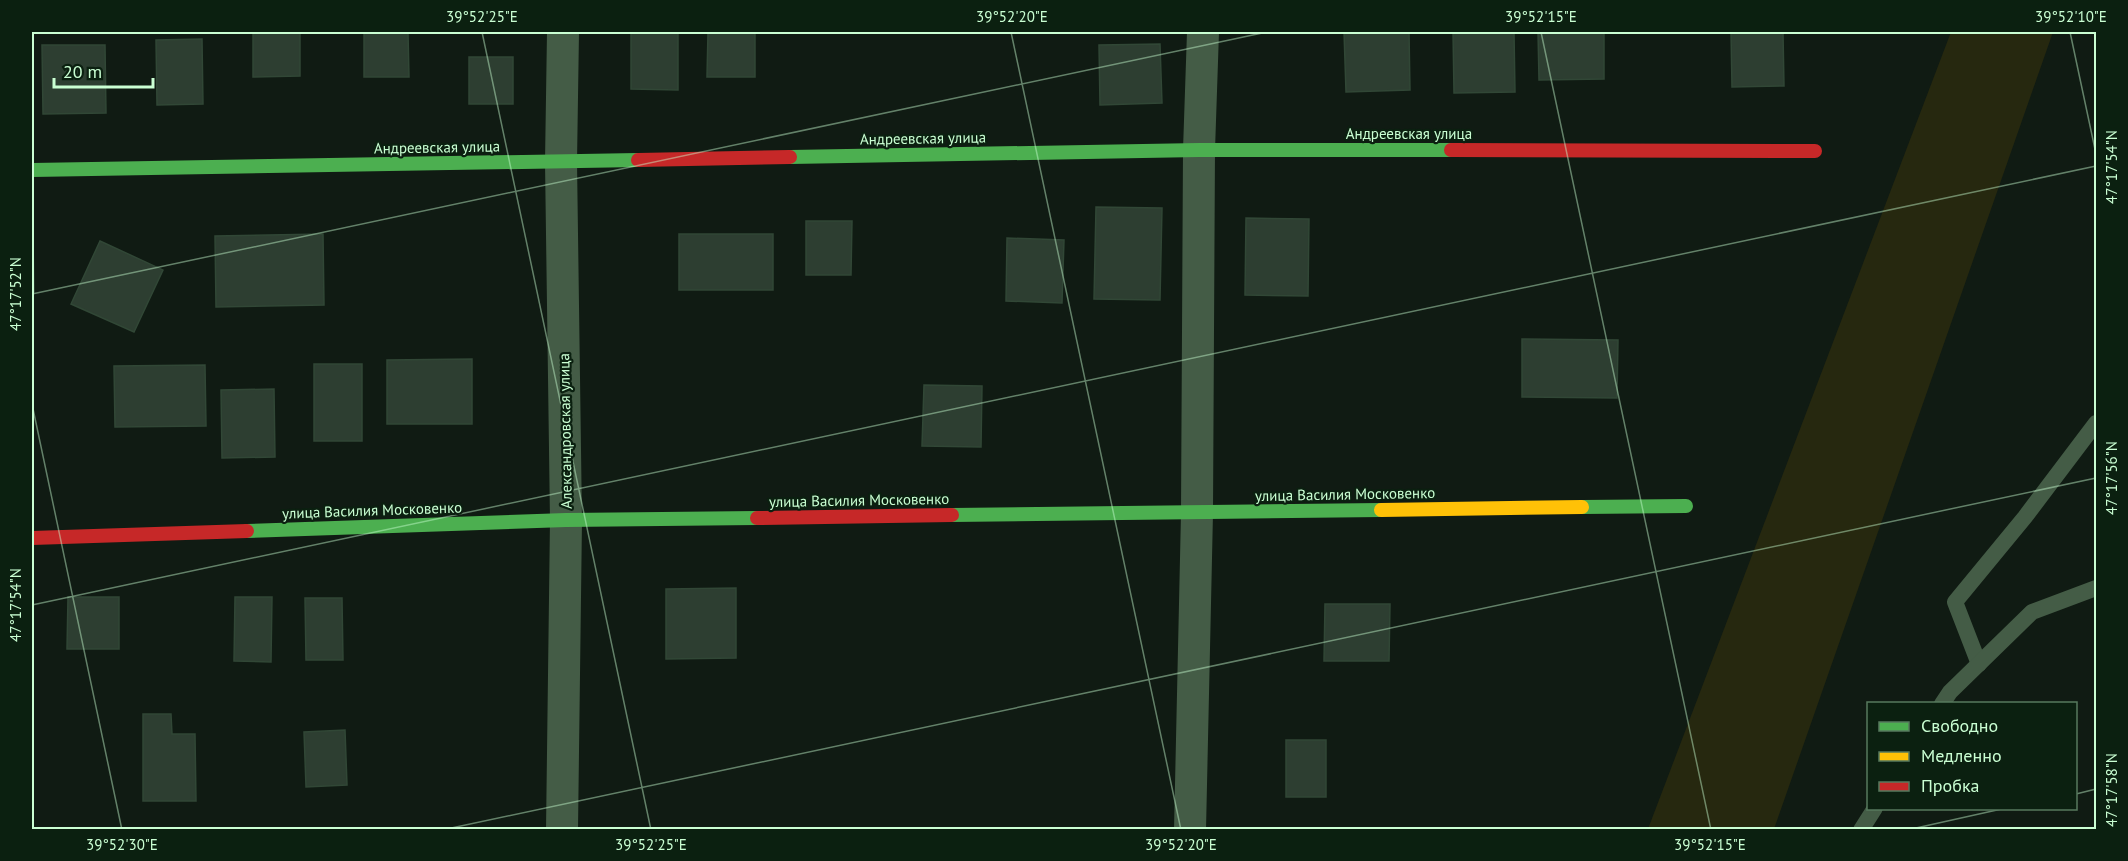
<svg xmlns="http://www.w3.org/2000/svg" width="2128" height="861" viewBox="0 0 2128 861" font-family="'PT Sans',sans-serif">
  <style>
    .green { fill: #26280f }
    .building { fill: #2d3e31; stroke: #314736; stroke-width: 1.5 }
    .lines { fill: none; stroke-linecap: round; stroke-linejoin: round }
    .lane { stroke: #445c46; stroke-width: 16 }
    .street { stroke: #445c46; stroke-width: 32 }
    .fast { stroke: #4caf50; stroke-width: 14 }
    .slow { stroke: #ffc107; stroke-width: 14 }
    .jam { stroke: #c62828; stroke-width: 14 }
    .ticks { fill: none; stroke: #caffd3; stroke-width: 1.5; stroke-opacity: 0.45 }
    .labels { text-anchor: middle; dominant-baseline: central; stroke-width: 4.5; stroke-linejoin: round; paint-order: stroke }
    .street-label { font-size: 15px; fill: #caffd3; stroke: #0b2010 }
    .neatline { fill: none; stroke: #caffd3; stroke-width: 2 }
    .ticks-label { font-size: 15px; text-anchor: middle; fill: #caffd3 }
  </style>
  <rect width="100%" height="100%" fill="#101b13"/>
  <polygon class="green" points="1951,32 2053,32 1774,829 1648,829"/>
  <g class="building">
    <polygon points="253,32 300,32 300,76 253,77"/>
    <polygon points="364,32 408,32 409,77 364,77"/>
    <polygon points="631,32 678,32 678,90 631,89"/>
    <polygon points="708,32 755,32 755,77 707,77"/>
    <polygon points="1344,32 1409,32 1410,90 1346,92"/>
    <polygon points="1453,32 1514,32 1515,92 1454,93"/>
    <polygon points="1538,32 1604,32 1604,79 1539,80"/>
    <polygon points="1731,32 1783,32 1784,86 1732,87"/>
    <polygon points="202,39 203,104 157,105 156,40"/>
    <polygon points="1160,44 1162,103 1100,105 1099,45"/>
    <polygon points="42,45 105,45 106,113 43,114"/>
    <rect x="469" y="57" width="44" height="47"/>
    <polygon points="1096,207 1162,208 1160,300 1094,299"/>
    <polygon points="1246,218 1309,219 1308,296 1245,295"/>
    <polygon points="806,221 852,221 851,275 806,275"/>
    <polygon points="323,234 324,305 216,307 215,236"/>
    <rect x="679" y="234" width="94" height="56"/>
    <polygon points="1007,238 1064,240 1062,303 1006,301"/>
    <polygon points="32,241 33,241 34,292 32,293"/>
    <polygon points="100,241 163,270 134,332 71,304"/>
    <polygon points="1522,339 1618,340 1617,398 1522,397"/>
    <polygon points="472,359 472,424 387,424 387,360"/>
    <rect x="314" y="364" width="48" height="77"/>
    <polygon points="205,365 206,426 115,427 114,366"/>
    <polygon points="924,385 982,386 981,447 922,446"/>
    <polygon points="274,389 275,457 222,458 221,390"/>
    <polygon points="736,588 736,658 666,659 666,589"/>
    <polygon points="68,597 119,597 119,649 67,649"/>
    <polygon points="235,597 272,597 271,662 234,661"/>
    <polygon points="305,598 342,598 343,660 306,660"/>
    <polygon points="1325,604 1390,604 1389,661 1324,661"/>
    <polygon points="143,714 171,714 172,734 195,734 196,801 143,801"/>
    <polygon points="345,730 347,785 306,787 304,732"/>
    <rect x="1286" y="740" width="40" height="57"/>
  </g>
  <g class="lines">
    <g class="lane">
      <polyline points="1979,664 1955,602 2025,517 2096,423"/>
      <polyline points="1942,704 1950,692 2032,612 2096,588"/>
      <polyline points="1861,830 1875,808"/>
    </g>
    <g class="street">
      <polyline points="562,830 566,520 561,162 563,32"/>
      <polyline points="1190,830 1197,513 1199,150 1203,32"/>
    </g>
    <g class="fast">
      <polyline points="790,157 1199,150 1451,150"/>
      <polyline points="32,170 638,160"/>
      <polyline points="1582,507 1686,506"/>
      <polyline points="952,515 1381,510"/>
      <polyline points="247,531 566,520 757,518"/>
    </g>
    <polyline class="slow" points="1381,510 1582,507"/>
    <g class="jam">
      <polyline points="1451,150 1815,151"/>
      <polyline points="638,160 790,157"/>
      <polyline points="757,518 952,515"/>
      <polyline points="32,538 247,531"/>
    </g>
  </g>
  <path class="ticks" d="M482,32L651,830M1011,32L1181,830M1541,32L1711,830M2070,32L2096,154M32,294L1267,32M32,404L122,830M32,605L2096,166M2076,794L2096,789M442,830L2096,478M1907,830L2006,808"/>
  <g class="labels">
    <g class="street-label">
      <text x="1409" y="133">Андреевская улица</text>
      <text transform="translate(923 138) rotate(-1)">Андреевская улица</text>
      <text transform="translate(437 147) rotate(-1)">Андреевская улица</text>
      <text transform="translate(565 431) rotate(-91)">Александровская улица</text>
      <text transform="translate(1345 494) rotate(-1)">улица Василия Московенко</text>
      <text transform="translate(859 500) rotate(-1)">улица Василия Московенко</text>
      <text transform="translate(372 510) rotate(-2)">улица Василия Московенко</text>
    </g>
  </g>
  <rect width="2128" height="861" fill="none" stroke="#0b2010" stroke-width="66"/>
  <rect x="1867" y="702" width="210" height="108" fill="#0b2010" stroke="#57795e" stroke-width="1.5"/>
  <rect x="1879" y="722" width="30" height="9" fill="#4caf50" stroke="#57795e" stroke-width="1.5"/>
  <text x="1921" y="732" font-size="18" fill="#caffd3">Свободно</text>
  <rect x="1879" y="752" width="30" height="9" fill="#ffc107" stroke="#57795e" stroke-width="1.5"/>
  <text x="1921" y="762" font-size="18" fill="#caffd3">Медленно</text>
  <rect x="1879" y="782" width="30" height="9" fill="#c62828" stroke="#57795e" stroke-width="1.5"/>
  <text x="1921" y="792" font-size="18" fill="#caffd3">Пробка</text>
  <path d="M54 78v9h99v-9" fill="none" stroke="#caffd3" stroke-width="3"/>
  <text x="63" y="78" font-size="18" fill="#caffd3" stroke="#0b2010" stroke-width="4.5" paint-order="stroke">20 m</text>
  <rect x="33" y="33" width="2062" height="795" class="neatline"/>
  <g class="ticks-label">
    <text x="482" y="22">39°52'25"E</text>
    <text x="1012" y="22">39°52'20"E</text>
    <text x="1541" y="22">39°52'15"E</text>
    <text x="2071" y="22">39°52'10"E</text>
    <text transform="translate(2112 167) rotate(-90)" y="5">47°17'54"N</text>
    <text transform="translate(16 294) rotate(-90)" y="5">47°17'52"N</text>
    <text transform="translate(2112 478) rotate(-90)" y="5">47°17'56"N</text>
    <text transform="translate(16 605) rotate(-90)" y="5">47°17'54"N</text>
    <text transform="translate(2112 790) rotate(-90)" y="5">47°17'58"N</text>
    <text x="122" y="850">39°52'30"E</text>
    <text x="651" y="850">39°52'25"E</text>
    <text x="1181" y="850">39°52'20"E</text>
    <text x="1710" y="850">39°52'15"E</text>
  </g>
</svg>
